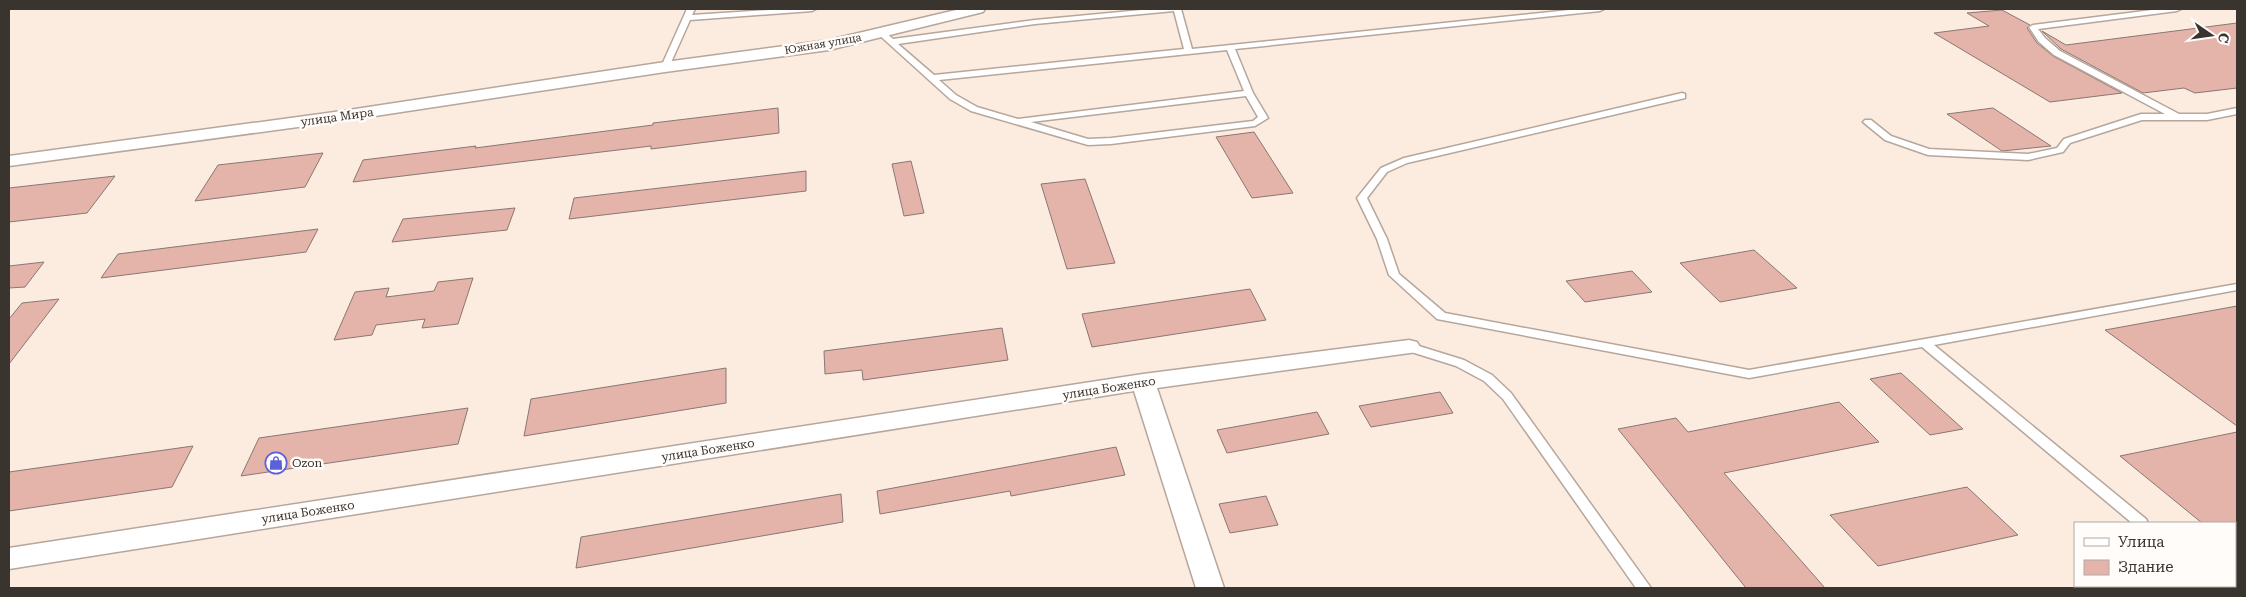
<svg xmlns="http://www.w3.org/2000/svg" width="2246" height="597" viewBox="0 0 2246 597" font-family="'Roboto Serif',serif">
  <style>
    .building { fill: #e4b3a9; stroke: #8a7773 }
    .lines { fill: none; stroke-linecap: round; stroke-linejoin: round }
    .service-casing { stroke: #b6a69b; stroke-width: 3 }
    .minor-casing { stroke: #b6a69b; stroke-width: 3 }
    .service { fill: #fff; fill-rule: evenodd }
    .minor { fill: #fff; fill-rule: evenodd }
    .labels { text-anchor: middle; dominant-baseline: central; stroke-width: 5; stroke-linejoin: round; paint-order: stroke }
    .far-street-label { font-size: 11px; fill: #3a342f; stroke: #fffcf9 }
    .street-label { font-size: 12px; fill: #3a342f; stroke: #fffcf9 }
    .poi-label { font-size: 12px; fill: #3a342f; stroke: #fffcf9; text-anchor: start }
  </style>
  <rect width="100%" height="100%" fill="#fcecdf"/>
  <g class="building">
    <polygon points="2002,10 2030,25 2027,28 2037,43 2053,56 2122,93 2050,102 1934,33 1989,26 1967,13"/>
    <polygon points="2237,23 2237,88 2195,93 2184,88 2143,93 2061,49 2042,31 2066,45"/>
    <polygon points="778,108 779,133 651,149 651,146 353,182 363,160 476,146 475,148 653,125 653,123"/>
    <polygon points="1993,108 2051,146 2002,151 1947,114"/>
    <polygon points="1254,132 1293,193 1252,198 1216,137"/>
    <polygon points="323,153 305,187 195,201 218,165"/>
    <polygon points="911,161 924,213 904,216 892,164"/>
    <polygon points="806,171 806,191 569,219 574,198"/>
    <polygon points="115,176 87,213 9,222 9,188"/>
    <polygon points="1085,179 1115,263 1067,269 1041,184"/>
    <polygon points="515,208 507,230 392,242 403,219"/>
    <polygon points="318,229 306,252 101,278 118,254"/>
    <polygon points="1754,250 1797,288 1720,302 1680,263"/>
    <polygon points="44,262 25,287 9,288 9,266"/>
    <polygon points="1632,271 1652,292 1585,302 1566,281"/>
    <polygon points="473,278 458,324 422,328 425,319 376,325 372,335 334,340 355,292 389,288 386,297 434,291 438,282"/>
    <polygon points="1250,289 1266,320 1092,347 1082,314"/>
    <polygon points="59,299 9,364 9,319 22,303"/>
    <polygon points="2237,306 2237,426 2105,330"/>
    <polygon points="1002,328 1008,360 863,380 862,370 825,374 824,351"/>
    <polygon points="726,368 726,403 524,436 531,399"/>
    <polygon points="1901,373 1963,429 1930,435 1870,379"/>
    <polygon points="1440,392 1453,413 1371,427 1359,406"/>
    <polygon points="1839,402 1879,442 1724,473 1825,588 1746,588 1618,429 1676,418 1688,432"/>
    <polygon points="468,408 458,444 241,476 259,438"/>
    <polygon points="1317,412 1329,434 1227,453 1217,430"/>
    <polygon points="2237,432 2237,523 2202,523 2120,456"/>
    <polygon points="193,446 172,487 9,511 9,472"/>
    <polygon points="1116,447 1125,475 1011,496 1010,491 880,514 877,491"/>
    <polygon points="1967,487 2018,535 1878,566 1830,515"/>
    <polygon points="841,494 843,522 576,568 581,537"/>
    <polygon points="1266,496 1278,525 1230,533 1219,504"/>
  </g>
  <g class="lines">
    <g class="service-casing">
      <g id="service">
        <polygon points="687,9 695,9 692,15 783,9 816,9 812,11 690,20 669,67 665,70 662,69 661,67"/>
        <path d="M1152,9H1181L1192,49L1579,9H1604L1600,11L1235,49L1253,93L1268,118L1255,126L1111,144L1088,145L971,111L950,99L877,33L884,31L893,39L1035,20ZM1174,11L1184,49L934,75L898,44L1035,24ZM1227,50L1244,91L1018,119L977,107L956,95L939,80ZM1246,96L1258,117L1253,121L1111,138L1088,139L1031,122Z"/>
        <polygon points="2160,9 2181,9 2177,11 2038,29 2045,38 2060,51 2179,114 2207,114 2237,108 2237,114 2207,120 2142,120 2070,143 2063,152 2028,160 1928,155 1885,140 1863,122 1865,120 1871,120 1891,136 1929,149 2028,154 2057,148 2064,139 2141,114 2165,114 2054,55 2039,42 2029,27 2033,25"/>
        <polygon points="1682,93 1685,94 1685,98 1407,163 1387,172 1367,198 1387,239 1399,274 1445,313 1749,370 2237,284 2237,290 1934,345 2146,519 2148,523 2132,523 1922,347 1749,378 1437,319 1389,275 1377,239 1357,198 1381,168 1404,158"/>
        <polygon points="1409,343 1464,360 1492,375 1511,393 1651,588 1636,588 1503,399 1484,381 1456,366 1405,350 1403,347 1405,344"/>
        <polygon points="2209,586 2225,586 2226,588 2210,588"/>
      </g>
    </g>
    <g class="minor-casing">
      <g id="minor">
        <polygon points="960,9 985,9 983,12 829,50 665,72 342,121 9,166 9,156 342,111 665,62 829,40"/>
        <polygon points="1409,340 1417,342 1420,347 1417,352 1157,388 1224,588 1196,588 1134,391 9,569 9,548 1143,374"/>
      </g>
    </g>
    <use href="#service" class="service"/>
    <use href="#minor" class="minor"/>
  </g>
  <defs>
    <g id="shop-ring" transform="scale(1.125)"><circle r="9.5" fill="#fffcf9" stroke="#5b61d9" stroke-width="1.5"/><path d="M-5-2.5h2.3a2.7 3.5 0 0 1 5.4 0H5L5.5 6h-11ZM-1.5-2.5h3a1.5 2.3 0 0 0-3 0Z" fill="#5b61d9"/></g>
  </defs>
  <g fill-rule="evenodd">
    <use href="#shop-ring" x="276" y="463"/>
  </g>
  <g class="labels">
    <g class="far-street-label">
      <text transform="translate(823 44) rotate(-10)">Южная улица</text>
    </g>
    <g class="street-label">
      <text transform="translate(337 117) rotate(-8)">улица Мира</text>
      <text transform="translate(1109 388) rotate(-9)">улица Боженко</text>
      <text transform="translate(708 450) rotate(-9)">улица Боженко</text>
      <text transform="translate(308 512) rotate(-9)">улица Боженко</text>
    </g>
    <g class="poi-label">
      <text x="292" y="463">Ozon</text>
    </g>
  </g>
  <rect width="2246" height="597" fill="none" stroke="#3a342f" stroke-width="20"/>
  <rect x="2074" y="522" width="162" height="65" fill="#fffcf9" stroke="#b0aca8"/>
  <rect x="2084" y="538" width="25" height="8" fill="#ffffff" stroke="#b0aca8"/>
  <text x="2118" y="547" font-size="15" fill="#3a342f">Улица</text>
  <rect x="2084" y="560" width="25" height="15" fill="#e4b3a9" stroke="#b0aca8"/>
  <text x="2118" y="572" font-size="15" fill="#3a342f">Здание</text>
  <g transform="translate(2211 35) rotate(103)" stroke="#fffcf9" stroke-width="4" paint-order="stroke">
  <path d="M0-4L9 19L0 12L-9 19Z" fill="#3a342f"/>
  <text y="-8" font-size="14" font-weight="bold" text-anchor="middle" fill="#3a342f">С</text>
  </g>
</svg>
